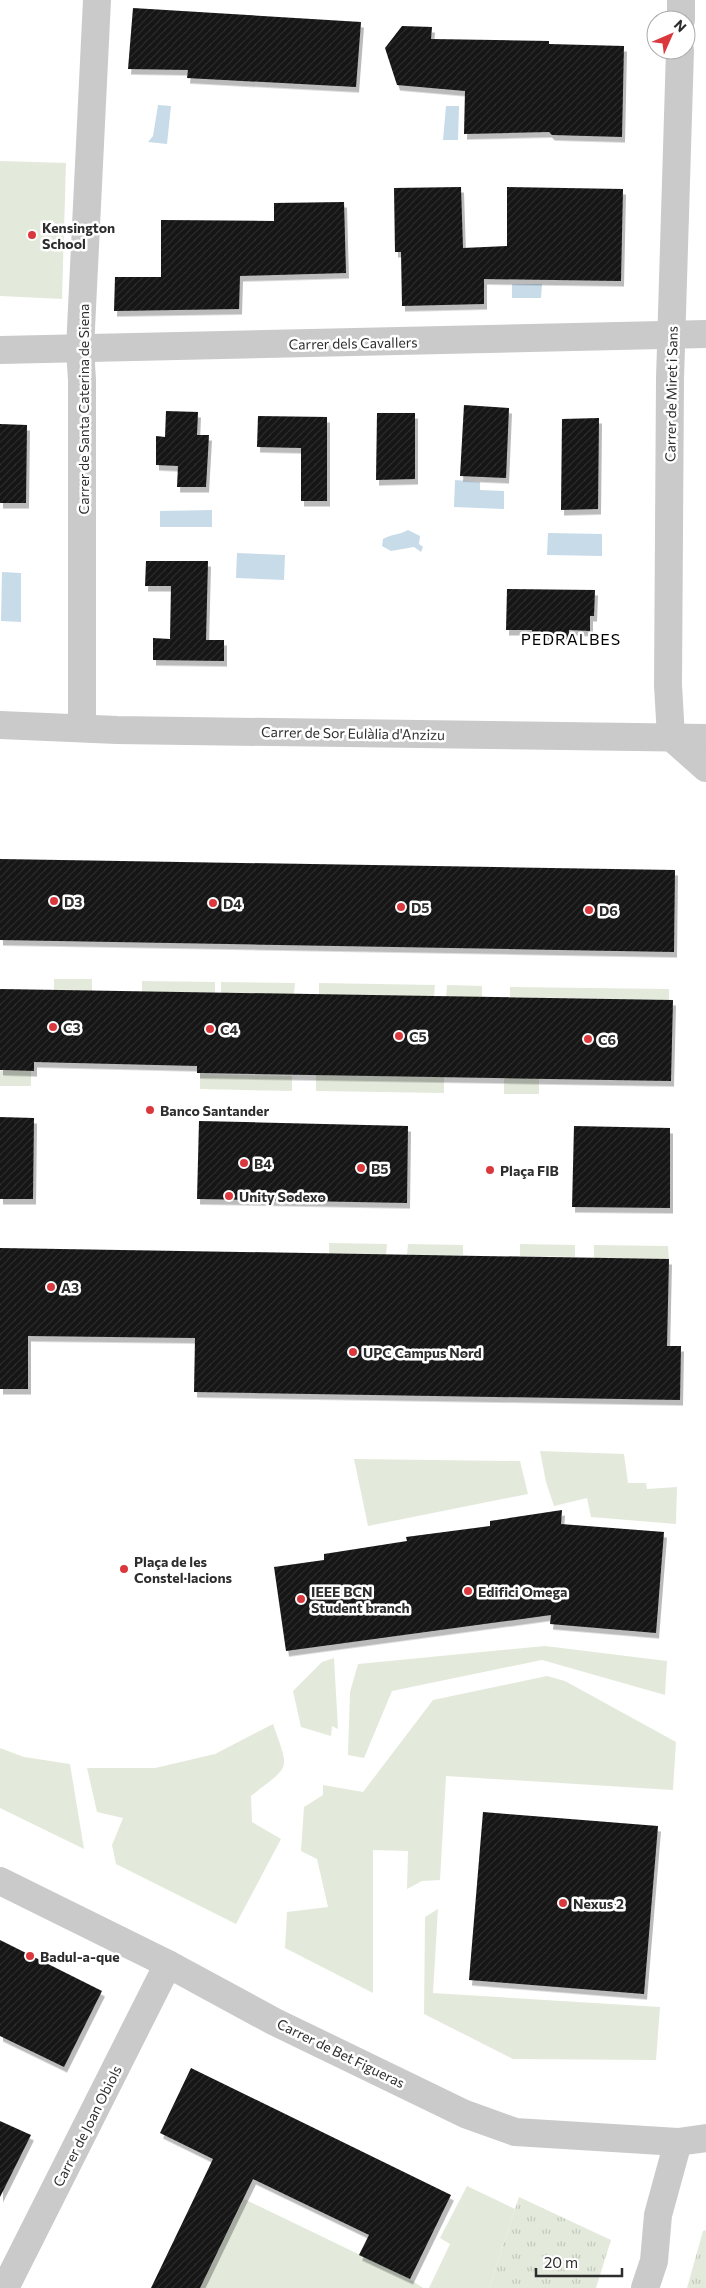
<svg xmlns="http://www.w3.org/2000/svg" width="706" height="2288" viewBox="0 0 706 2288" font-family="Commissioner,sans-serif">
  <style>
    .green { fill: #e3eadb }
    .park { fill: url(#park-tufts) }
    .water { fill: #c8dbe9 }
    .building { fill: url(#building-hatch); filter: url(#shadow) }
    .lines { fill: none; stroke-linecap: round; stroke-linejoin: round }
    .minor { stroke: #cacaca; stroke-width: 28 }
    .poi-dot { fill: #db383e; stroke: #fff; stroke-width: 2 }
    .labels { text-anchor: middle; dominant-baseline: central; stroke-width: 5; stroke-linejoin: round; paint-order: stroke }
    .poi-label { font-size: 14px; font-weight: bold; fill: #2d2d2d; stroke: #fff; text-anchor: start }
    .street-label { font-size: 14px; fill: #2d2d2d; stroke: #fff }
    .quarter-label { font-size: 16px; letter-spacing: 1px; fill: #000; stroke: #fff }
  </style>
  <defs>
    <pattern id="park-tufts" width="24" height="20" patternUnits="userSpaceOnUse" patternTransform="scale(1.25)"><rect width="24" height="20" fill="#e3eadb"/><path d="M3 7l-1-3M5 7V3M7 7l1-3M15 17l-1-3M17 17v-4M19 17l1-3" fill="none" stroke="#c3c9bc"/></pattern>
    <pattern id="building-hatch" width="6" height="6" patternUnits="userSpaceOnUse" patternTransform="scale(1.25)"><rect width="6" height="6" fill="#141414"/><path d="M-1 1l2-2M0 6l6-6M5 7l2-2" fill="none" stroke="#2e2e2e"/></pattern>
    <filter id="shadow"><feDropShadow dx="3" dy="5.5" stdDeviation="0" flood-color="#0004"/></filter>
  </defs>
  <rect width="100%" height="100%" fill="#fff"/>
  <g class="green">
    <polygon points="0,161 66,163 62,299 0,296"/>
    <polygon points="54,979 92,979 92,991 54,990"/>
    <polygon points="142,981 215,982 215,993 142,992"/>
    <polygon points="221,982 295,983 294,994 221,993"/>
    <polygon points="319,983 435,985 434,997 319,995"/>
    <polygon points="447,985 482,986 482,998 446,997"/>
    <polygon points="510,987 669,989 669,1000 510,997"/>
    <rect x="0" y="1071" width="31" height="15"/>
    <polygon points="200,1074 292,1076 292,1091 200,1089"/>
    <polygon points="316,1075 444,1077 444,1093 316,1091"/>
    <rect x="504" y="1078" width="35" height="16"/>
    <polygon points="329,1243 387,1244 386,1255 329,1254"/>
    <polygon points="408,1244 463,1245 463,1255 407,1255"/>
    <polygon points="520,1244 575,1245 575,1257 520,1256"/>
    <polygon points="594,1245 668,1246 669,1259 594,1258"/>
    <polygon points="540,1451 624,1454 628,1483 646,1483 647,1489 677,1487 676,1524 591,1517 587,1498 554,1506 546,1482"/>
    <polygon points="354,1459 520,1461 528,1494 368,1526"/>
    <polygon points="545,1646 667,1661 665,1695 542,1660 392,1691 364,1758 348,1755 350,1692 358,1664"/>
    <polygon points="334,1658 338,1729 332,1726 331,1736 301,1727 293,1691 322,1662"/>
    <polygon points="547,1676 565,1681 676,1742 673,1790 446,1776 440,1880 422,1881 407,1889 408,1851 373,1850 373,1993 285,1948 287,1912 328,1907 317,1859 301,1851 304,1807 323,1795 323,1785 363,1792 433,1700"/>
    <path d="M273,1724C290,1773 291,1764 251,1796L252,1822L281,1839L236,1924L116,1864L112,1845L123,1818L97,1812L87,1768H155L215,1754Z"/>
    <polygon points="0,1748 24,1757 70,1764 84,1849 0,1808"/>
    <polygon points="438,1909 433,1993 660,2007 656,2060 513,2059 424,2014 425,1917"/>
    <polygon points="467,2186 515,2209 489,2288 429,2288 450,2244 440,2238"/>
    <polygon points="244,2199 410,2279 423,2288 200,2288"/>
  </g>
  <g class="park">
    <polygon points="519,2197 611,2240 596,2288 489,2288"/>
    <polygon points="706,2230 706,2288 687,2288 703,2231"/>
  </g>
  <g class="water">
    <polygon points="158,105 171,106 167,144 148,142 153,136"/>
    <polygon points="446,106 459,106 458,140 443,140"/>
    <polygon points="512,284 542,284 541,298 512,298"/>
    <polygon points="455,480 480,482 480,490 504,491 504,509 454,507"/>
    <polygon points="212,510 212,527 160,527 160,511"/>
    <path d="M408,530L420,536L419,544L423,547L421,552L414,547L391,551L382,546L383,539C391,534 400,535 408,530Z"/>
    <polygon points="548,533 602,534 602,556 547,555"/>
    <polygon points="237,553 285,555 284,580 236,578"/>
    <polygon points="2,572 21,573 21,622 1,621"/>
  </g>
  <g class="building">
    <polygon points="133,8 361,22 356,87 187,78 188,70 128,69"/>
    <polygon points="402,26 432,27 431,39 549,41 549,44 624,46 622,137 552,135 549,132 464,134 465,91 397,85 385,48"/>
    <polygon points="461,187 463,248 507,246 507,187 623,189 621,281 484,279 484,304 402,306 401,252 395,252 394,188"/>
    <polygon points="344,202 346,273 240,276 239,309 114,311 115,277 161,277 161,220 274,221 274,203"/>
    <polygon points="464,405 509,408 506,478 460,476"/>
    <polygon points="166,411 198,412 197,435 209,435 206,487 177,487 178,466 156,465 156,436 165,437"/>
    <polygon points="377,413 415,413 415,479 376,480"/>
    <polygon points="258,416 327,417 327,501 301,501 301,448 257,447"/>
    <polygon points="599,418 598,509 561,510 562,419"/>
    <polygon points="0,424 27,425 26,503 0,503"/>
    <polygon points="146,561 208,561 206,640 224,640 224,661 153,660 153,638 170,639 171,586 145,586"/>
    <polygon points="507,589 595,590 594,616 590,616 590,631 569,630 569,639 532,638 532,630 506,630"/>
    <polygon points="0,859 675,870 674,952 0,940"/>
    <polygon points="0,989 673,1000 671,1081 197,1073 197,1066 34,1062 34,1071 0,1070"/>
    <polygon points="0,1117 34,1118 33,1199 0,1199"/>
    <polygon points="199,1121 408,1126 407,1203 197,1199"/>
    <polygon points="574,1126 670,1128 670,1208 572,1207"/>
    <polygon points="0,1248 669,1259 667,1346 681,1346 680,1400 194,1392 195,1338 28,1336 28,1389 0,1389"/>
    <polygon points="562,1510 561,1524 664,1532 656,1633 550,1624 551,1615 286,1651 274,1567 324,1560 324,1554 407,1541 406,1537 490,1526 490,1521"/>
    <polygon points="483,1812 658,1826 644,1994 469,1980"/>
    <polygon points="0,1940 102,1991 64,2067 0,2036"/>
    <polygon points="191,2068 451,2195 410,2279 359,2255 369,2235 253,2179 200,2288 151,2288 213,2159 160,2133"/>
    <polygon points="0,2121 31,2135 0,2197"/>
  </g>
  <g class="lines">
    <g class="minor">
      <polyline points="681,20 681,0"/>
      <polyline points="0,350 706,334"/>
      <polyline points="0,725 117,730 706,738"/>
      <polyline points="82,728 82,380 80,349 97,0"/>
      <polyline points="671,737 668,685 670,379 680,50"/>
      <polyline points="671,737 706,768"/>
      <polyline points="0,1881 168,1964 275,2022 465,2114 515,2132 678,2142 706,2138"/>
      <polyline points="5,2288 168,1964"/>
      <polyline points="645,2288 654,2261 658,2215 678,2142"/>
    </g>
  </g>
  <g class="poi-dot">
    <circle cx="32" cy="235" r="5"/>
    <circle cx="54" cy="901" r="5"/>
    <circle cx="213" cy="903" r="5"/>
    <circle cx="401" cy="907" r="5"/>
    <circle cx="589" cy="910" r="5"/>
    <circle cx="53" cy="1027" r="5"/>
    <circle cx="210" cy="1029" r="5"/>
    <circle cx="399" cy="1036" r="5"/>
    <circle cx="588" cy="1039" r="5"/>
    <circle cx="150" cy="1110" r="5"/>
    <circle cx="244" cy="1163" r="5"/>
    <circle cx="361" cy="1168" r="5"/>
    <circle cx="490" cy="1170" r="5"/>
    <circle cx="229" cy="1196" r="5"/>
    <circle cx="51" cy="1287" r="5"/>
    <circle cx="353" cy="1352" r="5"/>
    <circle cx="124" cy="1569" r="5"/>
    <circle cx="468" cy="1591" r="5"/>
    <circle cx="301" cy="1599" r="5"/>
    <circle cx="563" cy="1903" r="5"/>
    <circle cx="30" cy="1956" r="5"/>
  </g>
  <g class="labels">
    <g class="poi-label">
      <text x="42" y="227">Kensington<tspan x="42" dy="16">School</tspan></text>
      <text x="64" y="901">D3</text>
      <text x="223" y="903">D4</text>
      <text x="411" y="907">D5</text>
      <text x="599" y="910">D6</text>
      <text x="63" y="1027">C3</text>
      <text x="220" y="1029">C4</text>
      <text x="409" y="1036">C5</text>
      <text x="598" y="1039">C6</text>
      <text x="160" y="1110">Banco Santander</text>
      <text x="254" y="1163">B4</text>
      <text x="371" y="1168">B5</text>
      <text x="500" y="1170">Plaça FIB</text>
      <text x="239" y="1196">Unity Sodexo</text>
      <text x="61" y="1287">A3</text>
      <text x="363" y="1352">UPC Campus Nord</text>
      <text x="134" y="1561">Plaça de les<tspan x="134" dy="16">Constel·lacions</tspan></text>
      <text x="311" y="1591">IEEE BCN<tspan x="311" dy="16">Student branch</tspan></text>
      <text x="478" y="1591">Edifici Omega</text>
      <text x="573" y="1903">Nexus 2</text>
      <text x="40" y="1956">Badul-a-que</text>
    </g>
    <g class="street-label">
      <text transform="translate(353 343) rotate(-1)">Carrer dels Cavallers</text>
      <text transform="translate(671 394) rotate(-89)">Carrer de Miret i Sans</text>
      <text transform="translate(83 409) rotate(-90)">Carrer de Santa Caterina de Siena</text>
      <text transform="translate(353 733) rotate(1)">Carrer de Sor Eulàlia d'Anzizu</text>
      <text transform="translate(341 2053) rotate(26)">Carrer de Bet Figueras</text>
      <text transform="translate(87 2126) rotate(-63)">Carrer de Joan Obiols</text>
    </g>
    <g class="quarter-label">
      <text x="571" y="638">PEDRALBES</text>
    </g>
  </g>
  <g transform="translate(671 35) rotate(45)"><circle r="24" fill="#ffffff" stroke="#ababab"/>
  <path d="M0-4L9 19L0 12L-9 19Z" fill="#db383e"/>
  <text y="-8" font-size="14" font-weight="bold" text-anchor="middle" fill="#2d2d2d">N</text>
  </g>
  <path d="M536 2268v8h86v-8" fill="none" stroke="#2d2d2d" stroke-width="2.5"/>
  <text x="544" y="2268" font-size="15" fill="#2d2d2d" stroke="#ffffff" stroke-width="4" paint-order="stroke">20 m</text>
</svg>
